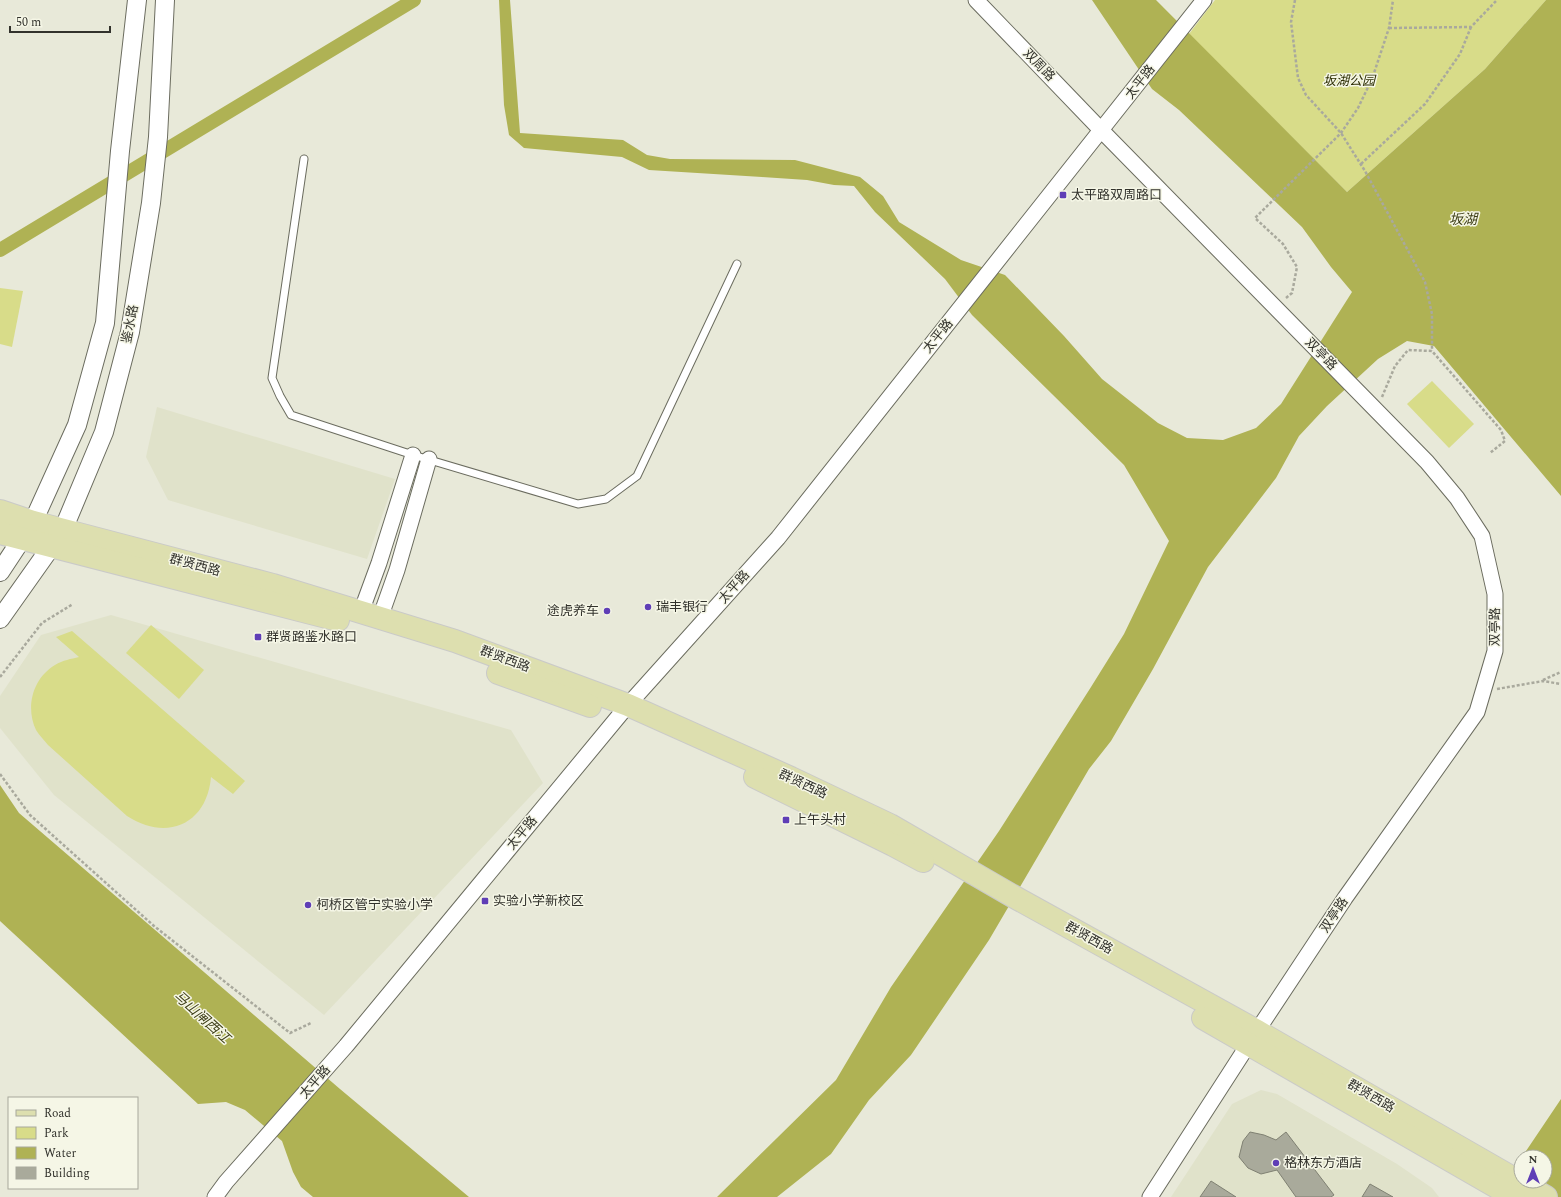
<svg xmlns="http://www.w3.org/2000/svg" width="1561" height="1197" viewBox="0 0 1561 1197" font-family="Spectral,'Noto Sans SC',serif">
  <style>
    .built { fill: #e0e2ca }
    .green { fill: #d8dc89 }
    .water { fill: #afb254 }
    .lines { fill: none; stroke-linecap: round; stroke-linejoin: round }
    .canal { stroke: #afb254; stroke-width: 14 }
    .building { fill: #a9aa9b; stroke: #7f8072 }
    .service-casing { stroke: #6b6c5f; stroke-width: 9 }
    .minor-casing { stroke: #6b6c5f; stroke-width: 17 }
    .tertiary-casing { stroke: #6b6c5f; stroke-width: 20 }
    .primary-casing { stroke: #cacac8; stroke-width: 24 }
    .path { stroke: #a9a99d; stroke-width: 2.5; stroke-dasharray: 3 2; stroke-linecap: butt }
    .service { stroke: #fff; stroke-width: 7 }
    .minor { stroke: #fff; stroke-width: 15 }
    .tertiary { stroke: #fff; stroke-width: 18 }
    .primary { stroke: #dddfaf; stroke-width: 22 }
    .poi-dot { fill: #5f3eb6; stroke: #f5f6e6; stroke-width: 1.5 }
    .labels { text-anchor: middle; dominant-baseline: central; stroke-width: 3; stroke-linejoin: round; paint-order: stroke }
    .street-label { font-size: 13px; fill: #32322c; stroke: #f5f6e6 }
    .park-label { font-size: 13px; font-style: italic; fill: #2f3006; stroke: #f5f6e6 }
    .poi-label { font-size: 13px; fill: #32322c; stroke: #f5f6e6; text-anchor: start }
    .water-label { font-size: 14px; font-style: italic; fill: #3d3e17; stroke: #f5f6e6 }
  </style>
  <rect width="100%" height="100%" fill="#e8e9d9"/>
  <g class="built">
    <polygon points="157,407 395,479 367,559 168,500 146,457"/>
    <polygon points="111,615 511,730 543,783 324,1015 54,795 0,728 0,696 41,635"/>
    <polygon points="1261,1090 1277,1094 1397,1164 1432,1188 1439,1197 1171,1197 1232,1104"/>
  </g>
  <g class="green">
    <polygon points="1215,0 1546,0 1485,69 1347,192 1189,34"/>
    <polygon points="0,288 23,291 12,347 0,344"/>
    <polygon points="1432,381 1474,424 1449,448 1407,404"/>
    <polygon points="151,625 204,670 179,699 126,653"/>
    <path d="M72,631L245,781L233,794L211,777C207,824 167,842 127,816L48,745C44,740 39,735 36,730C25,707 33,678 55,665C63,660 71,659 79,657L56,637Z"/>
  </g>
  <g class="water">
    <polygon points="499,0 510,0 520,133 623,140 647,155 670,159 795,160 860,177 883,196 899,222 961,260 1005,275 1064,336 1102,379 1158,423 1187,438 1223,440 1256,428 1281,404 1352,292 1331,267 1302,227 1179,110 1152,89 1092,0 1156,0 1347,192 1485,69 1546,0 1561,0 1561,496 1434,346 1407,341 1378,359 1327,406 1299,436 1276,478 1208,567 1153,669 1111,741 1089,769 989,940 911,1055 869,1100 831,1154 777,1197 717,1197 836,1080 891,987 999,831 1091,687 1124,634 1169,541 1124,465 972,315 945,279 875,212 854,186 834,185 807,180 762,177 649,170 622,157 524,148 509,135 504,105"/>
    <polygon points="0,785 19,813 340,1089 469,1197 313,1197 301,1187 293,1172 282,1141 245,1110 226,1102 198,1104 0,921"/>
    <polygon points="1561,1099 1561,1197 1493,1197 1521,1158 1521,1181 1545,1181 1545,1157 1522,1157"/>
  </g>
  <g class="lines">
    <polyline class="canal" points="0,250 414,0"/>
  </g>
  <g class="building">
    <polygon points="1250,1132 1264,1135 1276,1140 1286,1132 1334,1195 1331,1197 1296,1197 1277,1170 1261,1174 1248,1168 1239,1157 1243,1141"/>
    <polygon points="1211,1181 1236,1197 1200,1197"/>
    <polygon points="1370,1184 1393,1197 1362,1197"/>
  </g>
  <g class="lines">
    <g class="service-casing">
      <polyline id="service" points="304,159 272,378 280,396 291,415 413,455 578,504 606,499 637,476 737,264"/>
    </g>
    <g class="minor-casing">
      <g id="minor">
        <polyline points="976,0 1102,131 1427,462 1457,498 1482,536 1495,594 1495,651 1477,712 1345,898 1257,1031 1150,1197"/>
        <polyline points="361,612 379,563 413,455"/>
        <polyline points="380,618 397,570 429,459"/>
        <polyline points="215,1197 226,1182 346,1046 628,705 778,538 1204,0"/>
      </g>
    </g>
    <g class="tertiary-casing">
      <g id="tertiary">
        <polyline points="0,572 33,522 77,425 105,323 120,151 137,0"/>
        <polyline points="0,619 63,530 104,432 130,332 151,203 158,137 165,0"/>
      </g>
    </g>
    <g class="primary-casing">
      <g id="primary">
        <polyline points="0,511 33,522 273,585 455,641 628,705 791,778 890,825 1018,899 1257,1031 1546,1197"/>
        <polyline points="0,533 338,620"/>
        <polyline points="498,673 590,706"/>
        <polyline points="755,777 893,845 923,861"/>
        <polyline points="1203,1018 1514,1197"/>
      </g>
    </g>
    <g class="path">
      <polyline points="1295,0 1291,22 1298,78 1306,95 1341,133 1365,171 1425,282 1432,314 1432,351"/>
      <polyline points="1389,28 1471,27 1497,0"/>
      <polyline points="1361,164 1425,104 1460,54 1471,27"/>
      <polyline points="1286,298 1292,293 1297,267 1283,244 1255,218 1341,133 1358,108 1372,79 1389,28 1393,0"/>
      <polyline points="1382,397 1395,366 1408,350 1432,351 1501,430 1505,441 1490,453"/>
      <polyline points="0,677 42,623 73,604"/>
      <polyline points="1543,680 1561,672"/>
      <polyline points="1497,689 1543,681 1561,684"/>
      <polyline points="0,774 30,815 154,926 290,1033 311,1023"/>
    </g>
    <use href="#service" class="service"/>
    <use href="#minor" class="minor"/>
    <use href="#tertiary" class="tertiary"/>
    <use href="#primary" class="primary"/>
  </g>
  <g class="poi-dot">
    <rect x="1059" y="191" width="8" height="8" rx="2"/>
    <circle cx="648" cy="607" r="4"/>
    <circle cx="607" cy="611" r="4"/>
    <rect x="254" y="633" width="8" height="8" rx="2"/>
    <rect x="782" y="816" width="8" height="8" rx="2"/>
    <rect x="481" y="897" width="8" height="8" rx="2"/>
    <circle cx="308" cy="905" r="4"/>
    <circle cx="1276" cy="1163" r="4"/>
  </g>
  <g class="labels">
    <g class="street-label">
      <text transform="translate(1039 65) rotate(46)">双周路</text>
      <text transform="translate(1140 82) rotate(-52)">太平路</text>
      <text transform="translate(130 324) rotate(-79)">鉴水路</text>
      <text transform="translate(938 336) rotate(-51)">太平路</text>
      <text transform="translate(1321 354) rotate(46)">双亭路</text>
      <text transform="translate(195 565) rotate(15)">群贤西路</text>
      <text transform="translate(734 587) rotate(-48)">太平路</text>
      <text transform="translate(1495 627) rotate(-89)">双亭路</text>
      <text transform="translate(505 659) rotate(20)">群贤西路</text>
      <text transform="translate(803 784) rotate(25)">群贤西路</text>
      <text transform="translate(522 833) rotate(-50)">太平路</text>
      <text transform="translate(1334 915) rotate(-56)">双亭路</text>
      <text transform="translate(1089 938) rotate(29)">群贤西路</text>
      <text transform="translate(315 1082) rotate(-49)">太平路</text>
      <text transform="translate(1371 1096) rotate(30)">群贤西路</text>
    </g>
    <g class="park-label">
      <text x="1349" y="81">坂湖公园</text>
    </g>
    <g class="poi-label">
      <text x="1071" y="195">太平路双周路口</text>
      <text x="656" y="607">瑞丰银行</text>
      <text x="599" y="611" text-anchor="end">途虎养车</text>
      <text x="266" y="637">群贤路鉴水路口</text>
      <text x="794" y="820">上午头村</text>
      <text x="493" y="901">实验小学新校区</text>
      <text x="316" y="905">柯桥区管宁实验小学</text>
      <text x="1284" y="1163">格林东方酒店</text>
    </g>
    <g class="water-label">
      <text x="1463" y="219">坂湖</text>
      <text transform="translate(202 1017) rotate(42)">马山闸西江</text>
    </g>
  </g>
  <rect x="8" y="1097" width="130" height="92" fill="#f5f6e6" stroke="#a7a89c"/>
  <rect x="16" y="1110" width="20" height="6" fill="#dddfaf" stroke="#a7a89c"/>
  <text x="44" y="1117" font-size="12" fill="#32322c">Road</text>
  <rect x="16" y="1127" width="20" height="12" fill="#d8dc89" stroke="#a7a89c"/>
  <text x="44" y="1137" font-size="12" fill="#32322c">Park</text>
  <rect x="16" y="1147" width="20" height="12" fill="#afb254" stroke="#a7a89c"/>
  <text x="44" y="1157" font-size="12" fill="#32322c">Water</text>
  <rect x="16" y="1167" width="20" height="12" fill="#a9aa9b" stroke="#a7a89c"/>
  <text x="44" y="1177" font-size="12" fill="#32322c">Building</text>
  <g transform="translate(1533 1169)"><circle r="19" fill="#f5f6e6" stroke="#a7a89c"/>
  <path d="M0-3L7 15L0 10L-7 15Z" fill="#5f3eb6"/>
  <text y="-6" font-size="11" font-weight="bold" text-anchor="middle" fill="#32322c">N</text>
  </g>
  <path d="M10 26v6h100v-6" fill="none" stroke="#32322c" stroke-width="2"/>
  <text x="16" y="26" font-size="12" fill="#32322c" stroke="#f5f6e6" stroke-width="3" paint-order="stroke">50 m</text>
</svg>
